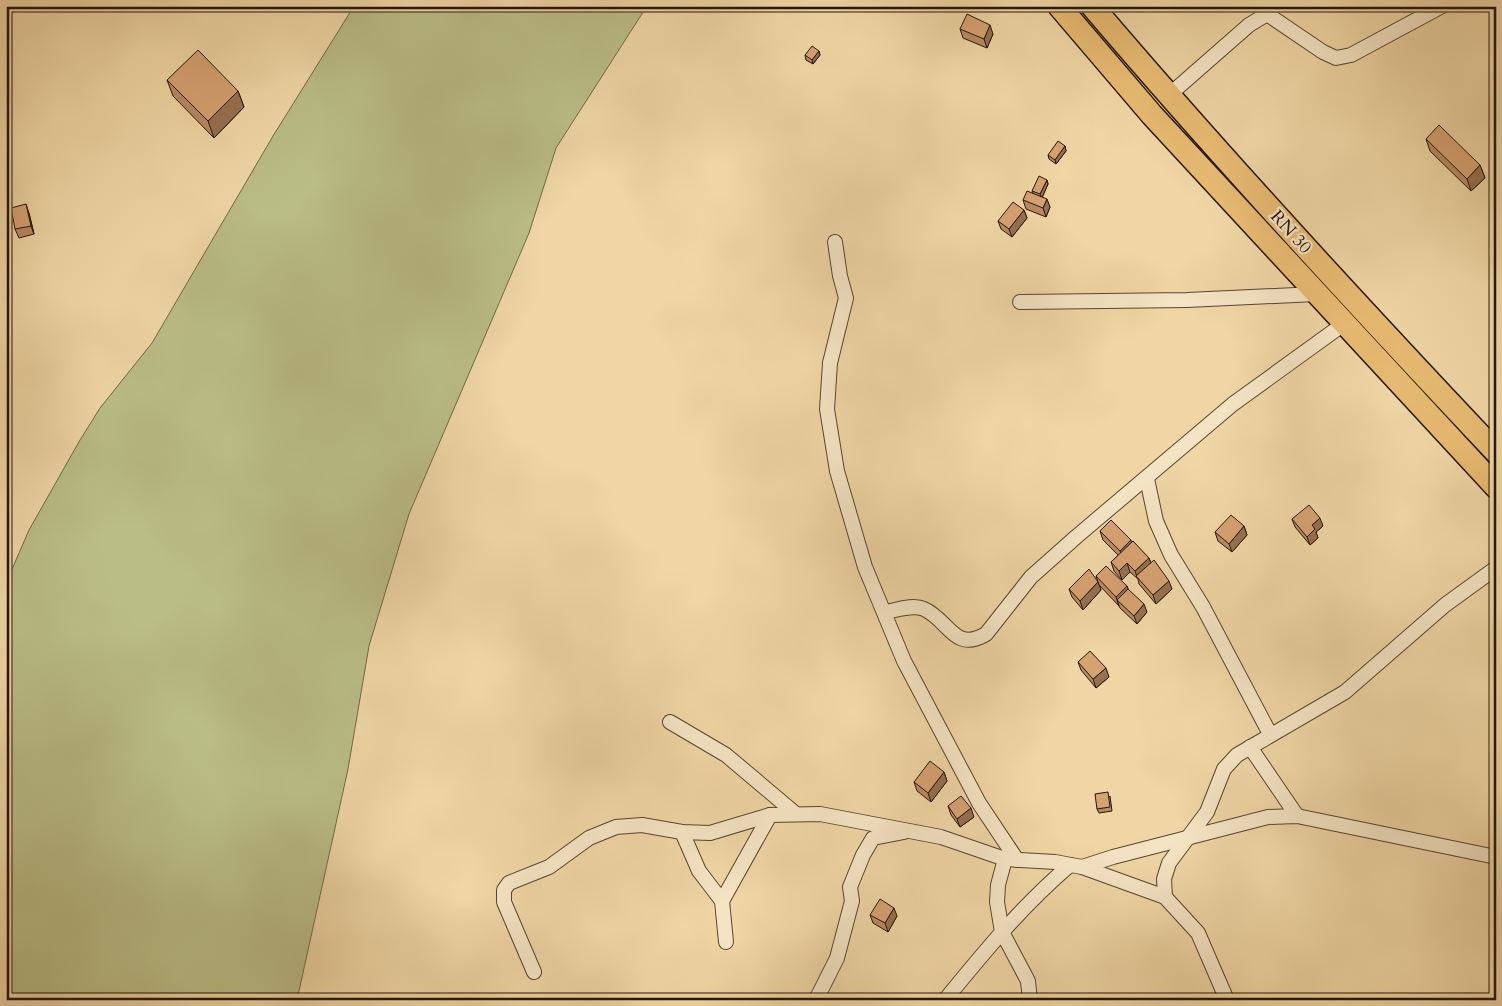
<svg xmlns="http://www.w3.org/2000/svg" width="1502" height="1006" viewBox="0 0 1502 1006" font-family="Cardo,serif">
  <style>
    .green { fill: #babd86; stroke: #6e6a46 }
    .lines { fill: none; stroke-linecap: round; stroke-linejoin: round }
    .minor-casing { stroke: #56462e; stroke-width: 16 }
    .primary-casing { stroke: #231606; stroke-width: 25 }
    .minor { stroke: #f5e4c4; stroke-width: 14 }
    .primary { stroke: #e8bb72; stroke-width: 22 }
    .wall { fill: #b98b62; stroke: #231606 }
    .shaded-wall { fill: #967150; stroke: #231606 }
    .building { fill: #d7a272; stroke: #231606 }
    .labels { text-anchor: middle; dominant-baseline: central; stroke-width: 4.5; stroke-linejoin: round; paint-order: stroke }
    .street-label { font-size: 18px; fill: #231606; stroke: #f5e4c4 }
  </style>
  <rect width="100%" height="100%" fill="#f0d6a5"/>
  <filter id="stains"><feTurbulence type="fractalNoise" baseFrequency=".004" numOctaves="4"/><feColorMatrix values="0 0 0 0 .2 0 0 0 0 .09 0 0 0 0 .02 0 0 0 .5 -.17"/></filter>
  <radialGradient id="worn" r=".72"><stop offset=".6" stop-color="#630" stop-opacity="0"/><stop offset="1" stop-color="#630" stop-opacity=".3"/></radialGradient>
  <polygon class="green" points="354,6 647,6 556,148 529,233 409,514 369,646 348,769 297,1000 6,1000 6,583 29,530 80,440 100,408 152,343 273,136"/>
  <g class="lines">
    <g class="minor-casing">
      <g id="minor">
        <polyline points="1168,96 1249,25 1267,14 1323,52 1336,58 1351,55 1442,6"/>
        <polyline points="835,242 840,276 846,298 830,363 827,409 837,471 865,567 904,661 979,803 1017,860"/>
        <polyline points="1020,302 1187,300 1316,294"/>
        <polyline points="1147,479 1156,521 1171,555 1203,607 1270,734"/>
        <path d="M886,612C897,610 913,604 924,609C949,620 954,653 986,634L1031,577L1076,537L1233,404L1345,323"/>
        <polyline points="670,722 726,755 796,814"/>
        <polyline points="1250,747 1297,816"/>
        <polyline points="682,832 699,871 722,901 726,942"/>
        <polyline points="1005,859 998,885 997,902 1002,932 1028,981 1030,1000"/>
        <polyline points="1082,867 1113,857 1268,817 1297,816 1496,857"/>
        <polyline points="1165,897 1164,879 1169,863 1207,812 1224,769 1237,755 1345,692 1445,605 1496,568"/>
        <polyline points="722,901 770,815"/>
        <polyline points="534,972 504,902 504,890 509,883 549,867 589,838 616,827 642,825 682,832 710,833 770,815 820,814 941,837 1005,859 1055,862 1082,867 1165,897 1198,933 1227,1000"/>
        <polyline points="816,1000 837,958 852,901 850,887 863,855 873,838 904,832"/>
        <path d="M945,1000C984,952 1023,905 1070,865"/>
      </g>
    </g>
    <g class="primary-casing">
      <g id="primary">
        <polyline points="1059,6 1152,115 1496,487"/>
        <path d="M1092,6C1222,159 1358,306 1496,452"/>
      </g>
    </g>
    <use href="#minor" class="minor"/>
    <use href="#primary" class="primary"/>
  </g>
  <g class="wall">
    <polygon points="960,29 993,34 987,48 963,38"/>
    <polygon points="819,51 820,55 813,64 806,60 805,55"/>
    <polygon points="167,80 238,91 244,107 214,138 173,96"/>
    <polygon points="1426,139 1480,165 1485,178 1471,191 1430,151"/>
    <polygon points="1065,146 1066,151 1056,164 1049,159 1048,155"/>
    <polygon points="1047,180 1048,184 1042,197 1050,207 1046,217 1026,209 1023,200 1033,193 1032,191"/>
    <polygon points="1024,210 1027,218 1012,237 1001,229 998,221"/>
    <polygon points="29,213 34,234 19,238 15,229"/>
    <polygon points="1292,519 1323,526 1316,532 1318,538 1310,545 1295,527"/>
    <polygon points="1244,526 1247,535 1232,552 1218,541 1215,532"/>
    <polygon points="1100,531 1132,542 1149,558 1151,563 1172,589 1156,604 1139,584 1138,579 1130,572 1122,580 1114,571 1111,562 1118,555 1103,540"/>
    <polygon points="1096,576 1127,586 1128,589 1147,612 1137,624 1120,608 1119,606 1099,585 1101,590 1083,610 1072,597 1069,589 1098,582"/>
    <polygon points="1078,662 1109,677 1096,688 1081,670"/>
    <polygon points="944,772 947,781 931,802 917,791 914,782"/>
    <polygon points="1110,796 1112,811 1099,813 1097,809"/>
    <polygon points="948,806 974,817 960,827 951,815"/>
    <polygon points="870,915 897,916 888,932 873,923"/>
  </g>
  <g class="shaded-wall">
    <polygon points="990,25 993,34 987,48 984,39"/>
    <polygon points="819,51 820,55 813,64 812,60"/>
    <polygon points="238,91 244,107 214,138 208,121"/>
    <polygon points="1065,146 1066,151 1056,164 1055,160"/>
    <polygon points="1480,165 1485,178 1471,191 1467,179"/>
    <polygon points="1047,180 1048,184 1042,198 1040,194"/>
    <polygon points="1047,199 1050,207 1046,217 1043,208"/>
    <polygon points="26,204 29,213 34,234 31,226"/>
    <polygon points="1024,210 1027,218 1012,237 1009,229"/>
    <polygon points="1320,518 1323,526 1316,532 1318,538 1310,545 1307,537 1312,525"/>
    <polygon points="1244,526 1247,535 1232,552 1229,544"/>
    <polygon points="1131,540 1134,549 1123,559 1120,551"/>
    <polygon points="1149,558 1152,566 1137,577 1135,571"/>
    <polygon points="1127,563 1130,572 1122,580 1119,571"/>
    <polygon points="1169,581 1172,589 1156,604 1153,595"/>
    <polygon points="1098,582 1101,590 1083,610 1080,601"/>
    <polygon points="1127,586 1130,594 1117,600 1119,606 1116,597"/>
    <polygon points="1144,604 1147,612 1137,624 1134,616"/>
    <polygon points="1106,668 1109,677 1096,688 1093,679"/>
    <polygon points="944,772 947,781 931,802 928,793"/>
    <polygon points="971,808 974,817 960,827 957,819"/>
    <polygon points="894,908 897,916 888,932 885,923"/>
  </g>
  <g class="building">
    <polygon points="967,14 990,25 984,39 960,29"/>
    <polygon points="812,46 819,51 812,60 805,55"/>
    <polygon points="198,50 238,91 208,121 167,80"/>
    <polygon points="1439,125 1480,165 1467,179 1426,139"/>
    <polygon points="1058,141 1065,146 1055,160 1048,155"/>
    <polygon points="1039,176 1047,180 1040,194 1032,191"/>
    <polygon points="1027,191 1047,199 1043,208 1023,200"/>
    <polygon points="1013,202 1024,210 1009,229 998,221"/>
    <polygon points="26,204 31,226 15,229 11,208"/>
    <polygon points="1309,505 1320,518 1312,525 1315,529 1307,537 1292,519"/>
    <polygon points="1231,515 1244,526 1229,544 1215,532"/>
    <polygon points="1111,520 1131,540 1120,551 1100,531"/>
    <polygon points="1133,541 1149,558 1135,571 1127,563 1119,571 1111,562"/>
    <polygon points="1154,560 1169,581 1153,595 1136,576"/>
    <polygon points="1106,566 1127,586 1116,597 1096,576"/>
    <polygon points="1089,569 1098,582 1080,601 1069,589"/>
    <polygon points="1128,589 1144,604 1134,616 1117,600"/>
    <polygon points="1090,651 1106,668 1093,679 1078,662"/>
    <polygon points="930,761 944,772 928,793 914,782"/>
    <polygon points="1108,792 1110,807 1097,809 1095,794"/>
    <polygon points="961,796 971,808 957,819 948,806"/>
    <polygon points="880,899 894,908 885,923 870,915"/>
  </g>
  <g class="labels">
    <g class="street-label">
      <text transform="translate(1291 232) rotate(48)">RN 30</text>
    </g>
  </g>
  <rect width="1502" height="1006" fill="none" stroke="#f0d6a5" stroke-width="25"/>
  <rect x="8" y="8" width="1487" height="991" fill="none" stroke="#231606" stroke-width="2.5"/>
  <rect x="12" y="12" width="1477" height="981" fill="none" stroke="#231606"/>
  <rect width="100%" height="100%" filter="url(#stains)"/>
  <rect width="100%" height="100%" fill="url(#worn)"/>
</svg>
